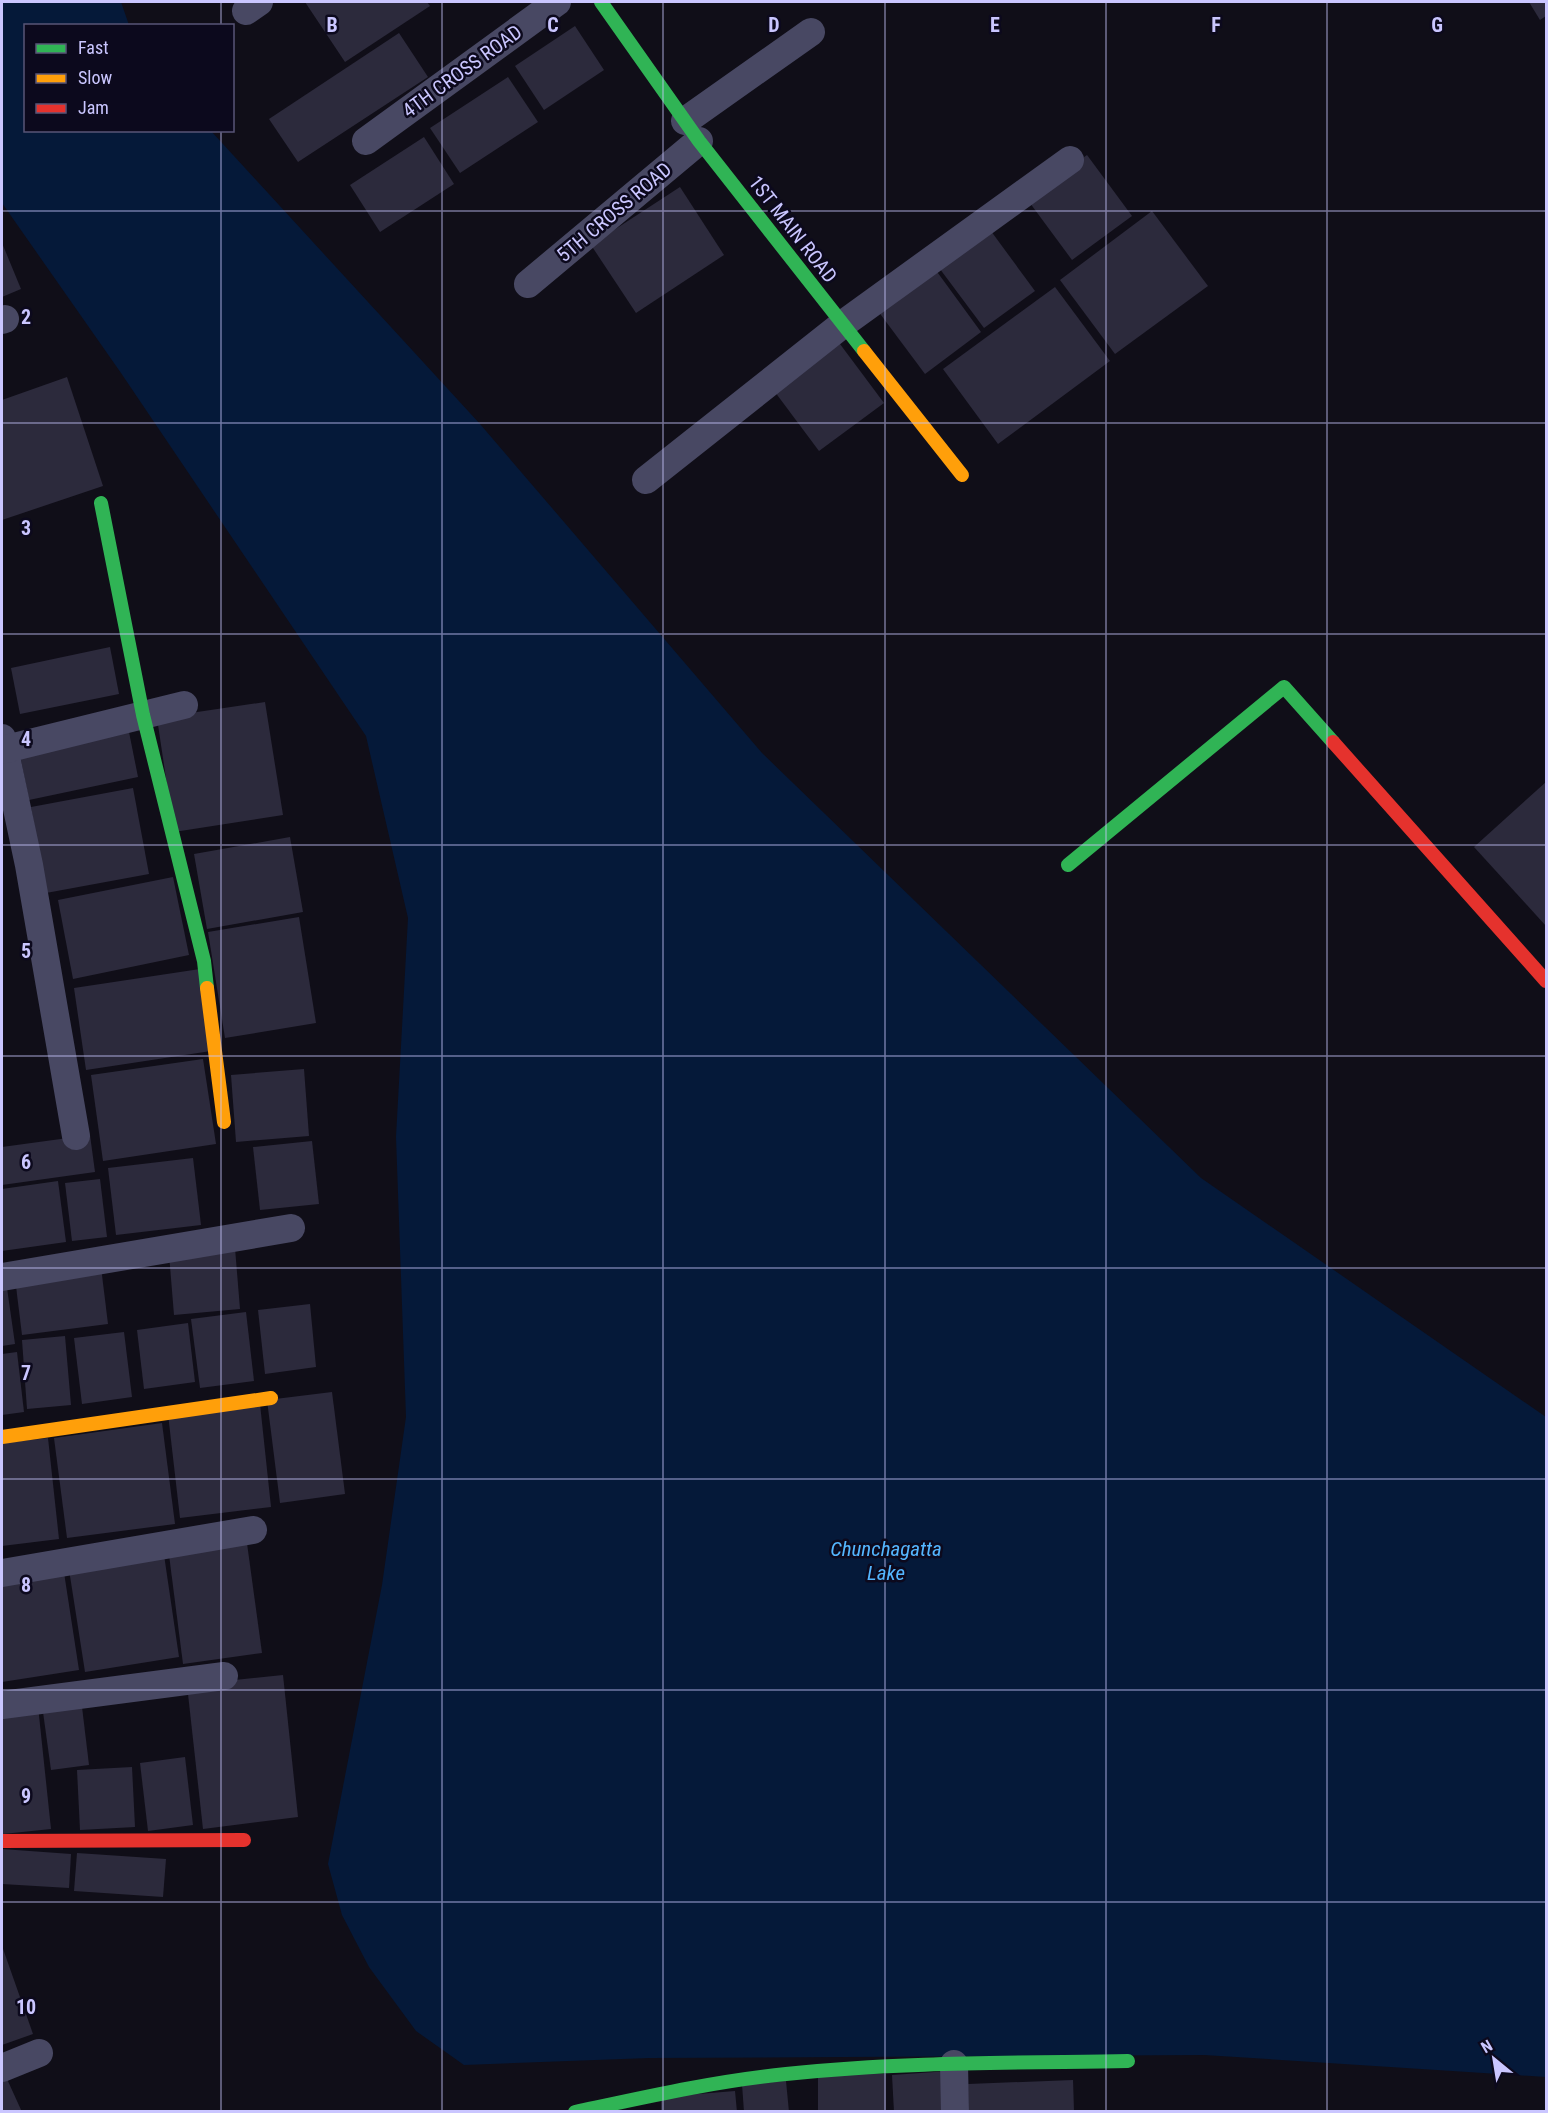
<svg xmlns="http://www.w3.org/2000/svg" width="1548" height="2113" viewBox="0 0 1548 2113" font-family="'Roboto Condensed',sans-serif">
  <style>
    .water { fill: #051939 }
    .building { fill: #2c2a3c }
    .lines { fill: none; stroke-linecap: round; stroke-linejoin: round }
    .street { stroke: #484863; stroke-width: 28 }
    .fast { stroke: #30b455; stroke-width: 14 }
    .slow { stroke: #ff9f0a; stroke-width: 14 }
    .jam { stroke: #e5322d; stroke-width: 14 }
    .grid { fill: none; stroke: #cac6ff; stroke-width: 1.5; stroke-opacity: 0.55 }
    .labels { text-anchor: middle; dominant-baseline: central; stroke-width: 5; stroke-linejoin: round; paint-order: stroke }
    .street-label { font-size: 20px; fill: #cac6ff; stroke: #0c091d }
    .water-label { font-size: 21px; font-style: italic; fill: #54b6ff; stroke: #0c091d }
    .grid-label { font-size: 20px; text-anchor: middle; font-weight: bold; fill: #cac6ff; stroke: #0c091d; stroke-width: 5; stroke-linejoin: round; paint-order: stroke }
  </style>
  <rect width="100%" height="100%" fill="#100e18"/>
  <polygon class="water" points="2,2 121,2 129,25 26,26 26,130 211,131 480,424 762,753 1201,1178 1546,1417 1546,2077 1204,2055 649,2058 464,2065 416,2031 369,1967 342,1915 328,1864 382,1585 406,1417 396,1137 408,918 366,736 121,373 2,203"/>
  <g class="building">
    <polygon points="305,2 427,2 430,6 345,62"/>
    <polygon points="1529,2 1546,2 1546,16 1540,20"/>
    <polygon points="575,26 604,70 544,110 515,66"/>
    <polygon points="399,33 428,77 298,162 269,119"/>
    <polygon points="508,77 538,122 460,173 430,128"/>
    <polygon points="424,137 454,184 380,232 350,185"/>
    <polygon points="1087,155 1132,216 1072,260 1027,199"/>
    <polygon points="680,187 724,255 636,313 591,245"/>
    <polygon points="1152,211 1208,286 1115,354 1060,280"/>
    <polygon points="988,227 1035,291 984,328 937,265"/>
    <polygon points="2,243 21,289 2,297"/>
    <polygon points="935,269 981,332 925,374 878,311"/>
    <polygon points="1055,287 1110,361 998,444 943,369"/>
    <polygon points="837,340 884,403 819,451 772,388"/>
    <polygon points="67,377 103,486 2,520 2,400"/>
    <polygon points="110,647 119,694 20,714 11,668"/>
    <polygon points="265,702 283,815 174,832 157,718"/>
    <polygon points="128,727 138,777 29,800 19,750"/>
    <polygon points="1546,782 1546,926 1474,847"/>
    <polygon points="133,788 149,874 46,893 31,807"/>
    <polygon points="290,837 303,912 207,929 194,854"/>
    <polygon points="173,877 189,955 73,979 58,900"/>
    <polygon points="299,917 316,1023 225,1038 208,932"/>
    <polygon points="200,969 211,1051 86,1070 74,988"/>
    <polygon points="203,1059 216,1144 103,1161 91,1075"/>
    <polygon points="304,1069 309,1136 236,1142 231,1075"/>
    <polygon points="90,1135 95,1172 2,1185 2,1147"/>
    <polygon points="312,1141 319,1204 260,1210 253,1147"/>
    <polygon points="193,1158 201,1225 116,1235 108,1168"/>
    <polygon points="100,1179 107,1237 72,1241 65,1183"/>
    <polygon points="58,1181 66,1242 2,1251 2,1189"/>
    <polygon points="235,1248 240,1309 174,1315 169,1254"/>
    <polygon points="101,1267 108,1324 22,1335 15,1278"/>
    <polygon points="6,1281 15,1344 2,1346 2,1282"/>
    <polygon points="310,1304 316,1367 265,1374 258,1310"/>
    <polygon points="246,1312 254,1381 200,1388 191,1319"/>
    <polygon points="188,1323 195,1382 144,1389 137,1330"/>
    <polygon points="124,1332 132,1397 82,1404 74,1338"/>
    <polygon points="65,1336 71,1405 27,1409 22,1340"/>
    <polygon points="17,1352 24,1412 2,1415 2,1354"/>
    <polygon points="332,1392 345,1494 280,1503 267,1400"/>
    <polygon points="260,1404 271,1507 180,1518 168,1414"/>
    <polygon points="162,1423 175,1524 67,1538 54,1438"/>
    <polygon points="48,1438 59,1539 2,1546 2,1443"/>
    <polygon points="246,1536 262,1653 183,1664 168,1547"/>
    <polygon points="163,1548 179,1657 85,1672 68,1563"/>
    <polygon points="63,1566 79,1670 2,1682 2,1575"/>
    <polygon points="283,1675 298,1817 203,1829 187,1685"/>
    <polygon points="38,1706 51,1829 3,1834 2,1711"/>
    <polygon points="82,1707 89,1765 51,1770 43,1712"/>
    <polygon points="185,1757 193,1825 148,1831 140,1763"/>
    <polygon points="132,1767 135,1827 80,1830 77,1770"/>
    <polygon points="2,1849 71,1854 69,1888 2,1884"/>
    <polygon points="77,1853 166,1859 163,1897 74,1891"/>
    <polygon points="2,1946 33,2034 2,2045"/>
    <polygon points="2,2068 22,2112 2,2112"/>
    <polygon points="949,2071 951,2112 894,2112 892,2075"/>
    <rect x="818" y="2074" width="68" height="38"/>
    <polygon points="1073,2080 1074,2112 969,2112 968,2084"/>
    <polygon points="786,2081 789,2112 744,2112 742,2084"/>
    <polygon points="735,2091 737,2112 661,2112 661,2097"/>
  </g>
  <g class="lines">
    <g class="street">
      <polyline points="246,11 259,2"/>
      <polyline points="685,121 811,32"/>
      <polyline points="366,141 557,2"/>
      <polyline points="528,284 699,141"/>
      <polyline points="2,320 5,319"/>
      <polyline points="646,480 843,324 1070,160"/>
      <polyline points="2,738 29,865 76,1136"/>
      <polyline points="2,750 184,705"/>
      <polyline points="2,1277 291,1228"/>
      <polyline points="2,1573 253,1530"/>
      <polyline points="2,1705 224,1676"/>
      <polyline points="954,2064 955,2112"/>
      <polyline points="2,2068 39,2053"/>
    </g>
    <g class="fast">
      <polyline points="601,2 699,141 864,351"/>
      <polyline points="101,503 143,715 204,961 207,988"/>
      <polyline points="1068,865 1284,687 1333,742"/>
      <path d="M575,2112C645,2097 715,2081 786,2074C899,2062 1014,2063 1128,2061"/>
    </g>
    <g class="slow">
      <polyline points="864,351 962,475"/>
      <polyline points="207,988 224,1122"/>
      <polyline points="2,1437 271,1398"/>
    </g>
    <g class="jam">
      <polyline points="1333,742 1546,981"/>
      <polyline points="2,1841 244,1840"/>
    </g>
  </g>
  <path class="grid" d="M221,2V26M442,2V2112M663,2V2112M885,2V2112M1106,2V2112M1327,2V2112M221,130V2112M2,211H1546M2,423H1546M2,634H1546M2,845H1546M2,1056H1546M2,1268H1546M2,1479H1546M2,1690H1546M2,1902H1546"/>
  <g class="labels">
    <g class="street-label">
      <text transform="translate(462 71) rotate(-36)">4TH CROSS ROAD</text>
      <text transform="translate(614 212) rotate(-40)">5TH CROSS ROAD</text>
      <text transform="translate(793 229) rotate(52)">1ST MAIN ROAD</text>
    </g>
    <g class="water-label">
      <text x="886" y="1549">Chunchagatta<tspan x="886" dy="24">Lake</tspan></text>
    </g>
  </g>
  <g class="grid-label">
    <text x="332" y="32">B</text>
    <text x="553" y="32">C</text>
    <text x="774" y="32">D</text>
    <text x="995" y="32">E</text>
    <text x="1216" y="32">F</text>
    <text x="1437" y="32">G</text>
    <text x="26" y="324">2</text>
    <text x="26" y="535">3</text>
    <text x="26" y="746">4</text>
    <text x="26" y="958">5</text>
    <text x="26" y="1169">6</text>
    <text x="26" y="1380">7</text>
    <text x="26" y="1592">8</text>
    <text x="26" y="1803">9</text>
    <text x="26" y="2014">10</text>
  </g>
  <rect width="1548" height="2113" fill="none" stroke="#cac6ff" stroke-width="6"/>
  <rect x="24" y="24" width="210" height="108" fill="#0c091d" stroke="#585577" stroke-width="1.5"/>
  <rect x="36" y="44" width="30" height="9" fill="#30b455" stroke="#585577" stroke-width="1.5"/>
  <text x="78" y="54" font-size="18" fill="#cac6ff">Fast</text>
  <rect x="36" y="74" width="30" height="9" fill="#ff9f0a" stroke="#585577" stroke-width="1.5"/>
  <text x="78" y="84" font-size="18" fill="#cac6ff">Slow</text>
  <rect x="36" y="104" width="30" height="9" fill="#e5322d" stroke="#585577" stroke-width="1.5"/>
  <text x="78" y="114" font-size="18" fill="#cac6ff">Jam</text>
  <g transform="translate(1494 2059) rotate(330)" stroke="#0c091d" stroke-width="4.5" paint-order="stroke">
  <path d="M0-4.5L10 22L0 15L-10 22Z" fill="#cac6ff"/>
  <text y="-9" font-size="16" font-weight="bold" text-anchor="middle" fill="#cac6ff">N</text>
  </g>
</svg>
